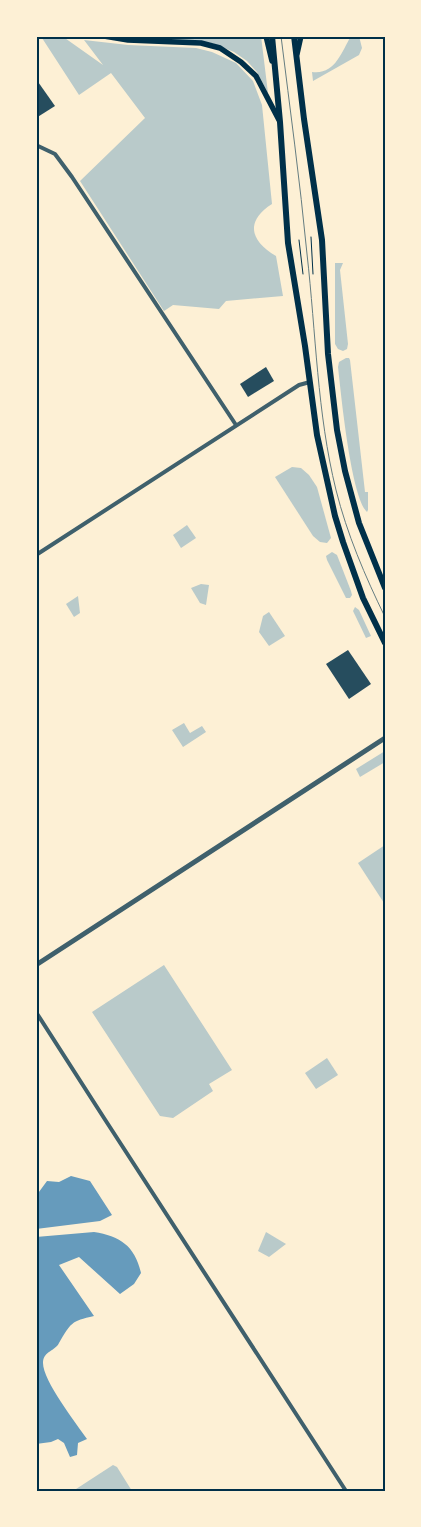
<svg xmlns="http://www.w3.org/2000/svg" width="421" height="1527" viewBox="0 0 421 1527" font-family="'Roboto Condensed',sans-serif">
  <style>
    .green { fill: #b9caca }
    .water { fill: #669bbc }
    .building { fill: #264d5e }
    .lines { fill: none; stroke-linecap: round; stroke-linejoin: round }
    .path { stroke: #003049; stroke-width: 1 }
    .minor { stroke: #3f606c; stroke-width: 4 }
    .tertiary { stroke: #3f606c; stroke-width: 5 }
    .secondary { stroke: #003049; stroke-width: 5.5 }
    .primary { stroke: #003049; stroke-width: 6 }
    .tram { stroke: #657d81; stroke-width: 1 }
    .neatline { fill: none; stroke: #003049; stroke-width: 2 }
  </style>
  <rect width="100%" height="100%" fill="#fdf0d5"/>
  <g class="green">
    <path d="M45,36H62L103,65L84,40L128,45L196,48L212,52L236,63L253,81L262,105L272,204C245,221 250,241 276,256L283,296L226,301L219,309L173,305L164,311L80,181L145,118L111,73L79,95L42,38Z"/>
    <polygon points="120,36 211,39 234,36 261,36 268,93 257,72 247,61 234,52 212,43"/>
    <path d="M351,36H359L362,48L359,55L313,81L312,72C335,75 341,53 351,36Z"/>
    <polygon points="335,263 343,263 340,270 348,344 347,349 343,351 338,349 335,344"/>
    <path d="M346,358H349L350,360L365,492H368V510L367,512C351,497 341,393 338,367L339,362Z"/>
    <polygon points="292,467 301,468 309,475 317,487 331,538 327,543 320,542 313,536 275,477"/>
    <polygon points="187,525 196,538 181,548 173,535"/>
    <polygon points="332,552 337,555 351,591 352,595 350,598 346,598 327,560 326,556"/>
    <polygon points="201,584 209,585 206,605 200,603 191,588"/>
    <polygon points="78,596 80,613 74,617 66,604"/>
    <polygon points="355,607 359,610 371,636 366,638 353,611"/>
    <polygon points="269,612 285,636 269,646 259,632 263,616"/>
    <polygon points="184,723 190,733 202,726 206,732 183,747 172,730"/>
    <polygon points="385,751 385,762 360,777 356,769"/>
    <polygon points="385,845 385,903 384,903 358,863"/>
    <polygon points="164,965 232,1070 209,1084 213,1091 173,1118 160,1116 92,1012"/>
    <polygon points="327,1058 338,1075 316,1089 305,1073"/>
    <polygon points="266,1232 286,1244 269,1257 258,1251"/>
    <polygon points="113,1465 117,1467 132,1491 73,1491"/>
  </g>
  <g class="water">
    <polygon points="71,1176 90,1181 112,1215 100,1221 36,1229 36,1196 47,1181 59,1182"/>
    <path d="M94,1232C120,1236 135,1246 141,1273L134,1284L120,1294L79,1257L59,1265L94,1316C71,1321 71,1323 59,1343C55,1351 44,1351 43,1362C42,1380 76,1423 87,1439L78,1443L77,1455L70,1457L64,1443L58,1439L51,1442L36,1444V1237Z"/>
  </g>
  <g class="building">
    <polygon points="36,79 55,106 36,118"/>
    <polygon points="266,367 274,381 248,397 240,384"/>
    <polygon points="348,650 371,684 349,699 326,664"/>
  </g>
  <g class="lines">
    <g class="path">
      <polyline points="311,237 313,274"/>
      <polyline points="299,240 303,274"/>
    </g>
    <g class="minor">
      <polyline points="36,145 55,154 72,177 236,425"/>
      <polyline points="36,555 299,385 310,382"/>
      <polyline points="36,1012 104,1118 346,1491"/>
    </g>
    <polyline class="tertiary" points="36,965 385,738"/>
    <g class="secondary">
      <polyline points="104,36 128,40 201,43 220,48 241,62 256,76 279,120"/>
      <polyline points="266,36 272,61"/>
      <polyline points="297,54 301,36"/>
    </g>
    <g class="primary">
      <polyline points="272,36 280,122 288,243 305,346 317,435 335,516 343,542 363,598 385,643"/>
      <polyline points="294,36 304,119 322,240 328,354 337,430 345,471 359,523 385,588"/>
    </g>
    <path class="tram" d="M281,36C290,109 300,181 307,254C316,333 317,413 336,490C347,534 365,576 385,617"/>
  </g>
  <rect width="421" height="1527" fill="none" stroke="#fdf0d5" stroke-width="75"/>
  <rect x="38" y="38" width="346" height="1452" class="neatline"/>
</svg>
